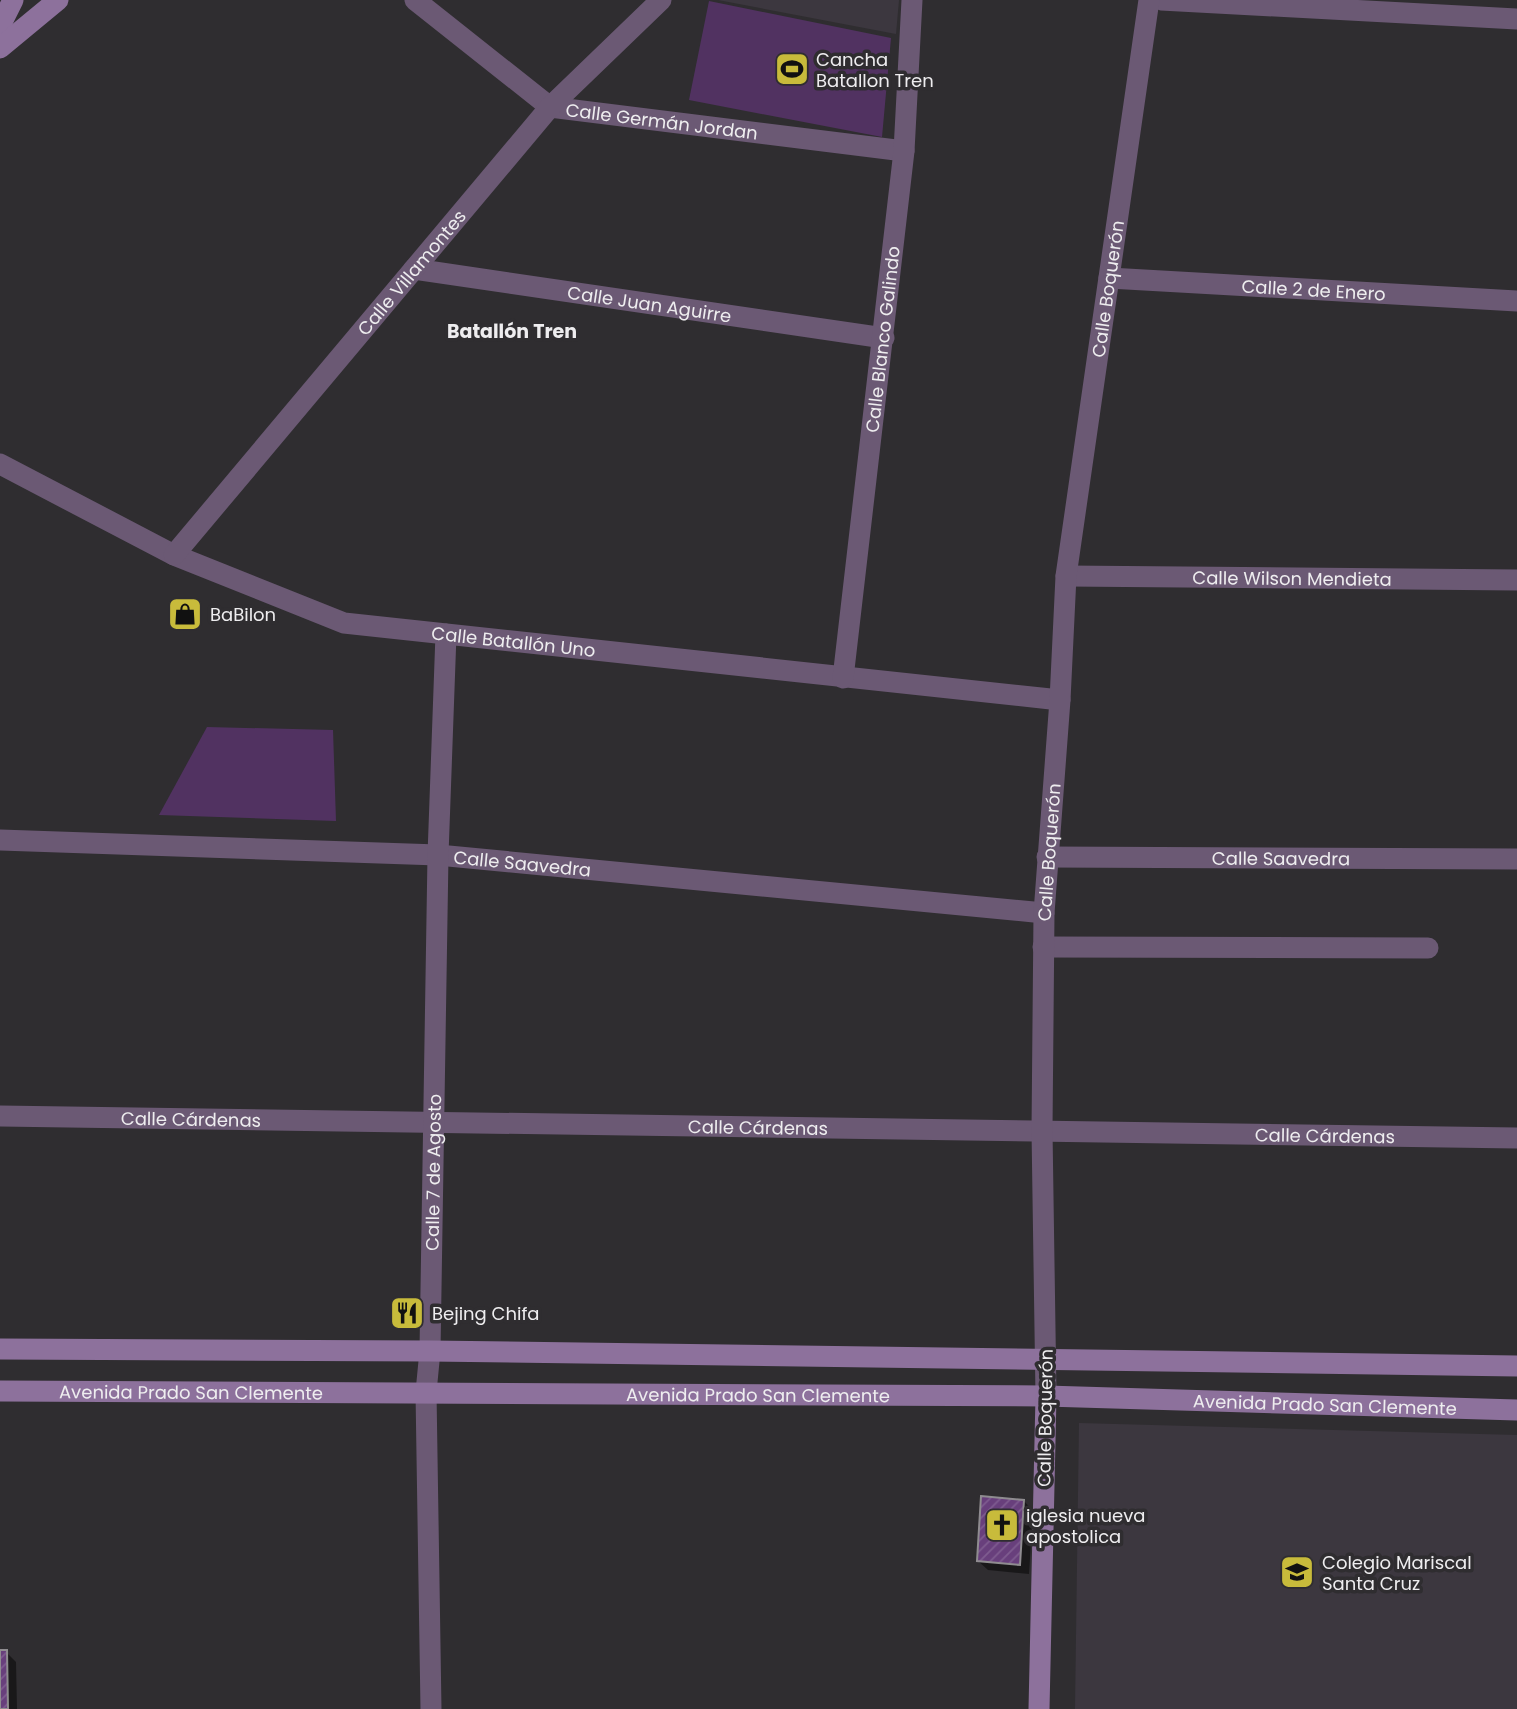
<svg xmlns="http://www.w3.org/2000/svg" width="1517" height="1709" viewBox="0 0 1517 1709" font-family="Poppins,sans-serif">
  <style>
    .built { fill: #3c373f }
    .park { fill: #513261 }
    .shadow { fill: #0007 }
    .building { fill: url(#building-hatch); stroke: #8f8c90; stroke-width: 2 }
    .lines { fill: none; stroke-linecap: round; stroke-linejoin: round }
    .street { stroke: #6b5974; stroke-width: 21 }
    .secondary { stroke: #8d719c; stroke-width: 21 }
    .labels { text-anchor: middle; dominant-baseline: central; stroke-width: 7; stroke-linejoin: round; paint-order: stroke }
    .poi-label { font-size: 18px; fill: #eeedef; stroke: #2f2d30; text-anchor: start }
    .street-label { font-size: 18px; fill: #eeedef; stroke: #2f2d30 }
    .neighbourhood-label { font-size: 19px; font-weight: bold; fill: #eeedef; stroke: #2f2d30 }
  </style>
  <defs>
    <pattern id="building-hatch" width="6" height="6" patternUnits="userSpaceOnUse" patternTransform="scale(1.75)"><rect width="6" height="6" fill="#683f7c"/><path d="M-1 1l2-2M0 6l6-6M5 7l2-2" fill="none" stroke="#7e5b8f"/></pattern>
  </defs>
  <rect width="100%" height="100%" fill="#2f2d30"/>
  <g class="built">
    <polygon points="718,0 899,0 896,34"/>
    <polygon points="1079,1423 1517,1435 1517,1709 1075,1709"/>
  </g>
  <g class="park">
    <polygon points="709,1 891,38 882,137 689,100"/>
    <polygon points="207,727 333,730 336,821 159,815"/>
  </g>
  <g class="shadow">
    <polygon points="1024,1501 1033,1511 1029,1574 988,1570 978,1561"/>
    <polygon points="0,1652 6,1652 16,1662 17,1709 0,1709"/>
  </g>
  <g class="building">
    <polygon points="981,1496 1024,1500 1020,1565 977,1561"/>
    <polygon points="0,1650 7,1650 8,1709 0,1709"/>
  </g>
  <g class="lines">
    <g class="street">
      <path id="s1" d="M415,0L550,107L904,151"/>
      <polyline points="1161,0 1517,19"/>
      <path id="s2" d="M414,269L884,338"/>
      <path id="s3" d="M1109,278L1517,301"/>
      <path id="s4" d="M0,464L174,555L344,623L1060,700"/>
      <path id="s5" d="M174,555L550,107L661,0"/>
      <path id="s6" d="M1066,576L1517,580"/>
      <path id="s7" d="M843,678L904,151L912,0"/>
      <path id="s8" d="M0,840L438,855L1044,913"/>
      <path id="s9" d="M1047,857L1517,859"/>
      <polyline points="1043,947 1428,948"/>
      <path id="s10" d="M0,1116L1517,1138"/>
      <path id="s11" d="M1046,1396L1042,1130L1044,913L1060,700L1066,576L1149,0"/>
      <path id="s12" d="M431,1709L426,1392L430,1351L438,855L446,634"/>
    </g>
    <g class="secondary">
      <polyline points="0,26 13,0"/>
      <polyline points="0,48 58,0"/>
      <polyline points="0,1349 430,1351 1517,1366"/>
      <path id="s13" d="M0,1391L1046,1396L1517,1410"/>
      <polyline points="1039,1709 1046,1396"/>
    </g>
  </g>
  <defs>
    <g id="stadium-square" transform="scale(1.75)"><rect x="-9" y="-9" width="18" height="18" rx="4" fill="#c8bb3b" stroke="#2f2d30"/><path d="M0-5a6.5 5 0 1 0 0 10a6.5 5 0 1 0 0-10ZM-3.5-1.8h7v3.6h-7Z" fill="#111"/></g>
    <g id="shop-square" transform="scale(1.75)"><rect x="-9" y="-9" width="18" height="18" rx="4" fill="#c8bb3b" stroke="#2f2d30"/><path d="M-5-2.5h2.3a2.7 3.5 0 0 1 5.4 0H5L5.5 6h-11ZM-1.5-2.5h3a1.5 2.3 0 0 0-3 0Z" fill="#111"/></g>
    <g id="restaurant-square" transform="scale(1.75)"><rect x="-9" y="-9" width="18" height="18" rx="4" fill="#c8bb3b" stroke="#2f2d30"/><path d="M-5-6h1v4h1v-4h1v4h1v-4h1v5L-1.5 .5V6h-2V.5L-5-1ZM5-6V6H3V1.5H1.5Q1.5-4 5-6Z" fill="#111"/></g>
    <g id="church-square" transform="scale(1.75)"><rect x="-9" y="-9" width="18" height="18" rx="4" fill="#c8bb3b" stroke="#2f2d30"/><path d="M-1.2-6h2.4v3.5h3.3v2.4h-3.3V6h-2.4V-.1h-3.3v-2.4h3.3Z" fill="#111"/></g>
    <g id="university-square" transform="scale(1.75)"><rect x="-9" y="-9" width="18" height="18" rx="4" fill="#c8bb3b" stroke="#2f2d30"/><path d="M0-5L7-2L0 1L-7-2ZM-4 1L0 2.5L4 1V4Q0 6-4 4Z" fill="#111"/></g>
  </defs>
  <g fill-rule="evenodd">
    <use href="#stadium-square" x="792" y="69"/>
    <use href="#shop-square" x="185" y="614"/>
    <use href="#restaurant-square" x="407" y="1313"/>
    <use href="#church-square" x="1002" y="1525"/>
    <use href="#university-square" x="1297" y="1572"/>
  </g>
  <g class="labels">
    <g class="poi-label">
      <text x="816" y="59">Cancha<tspan x="816" dy="21">Batallon Tren</tspan></text>
      <text x="210" y="614">BaBilon</text>
      <text x="432" y="1313">Bejing Chifa</text>
      <text x="1026" y="1515">iglesia nueva<tspan x="1026" dy="21">apostolica</tspan></text>
      <text x="1322" y="1562">Colegio Mariscal<tspan x="1322" dy="21">Santa Cruz</tspan></text>
    </g>
    <g class="street-label">
      <text stroke="none"><textPath href="#s1" startOffset="285">Calle Germán Jordan</textPath></text>
      <text stroke="none"><textPath href="#s5" startOffset="369">Calle Villamontes</textPath></text>
      <text stroke="none"><textPath href="#s11" startOffset="1111">Calle Boquerón</textPath></text>
      <text stroke="none"><textPath href="#s3" startOffset="205">Calle 2 de Enero</textPath></text>
      <text stroke="none"><textPath href="#s2" startOffset="238">Calle Juan Aguirre</textPath></text>
      <text stroke="none"><textPath href="#s7" startOffset="341">Calle Blanco Galindo</textPath></text>
      <text stroke="none"><textPath href="#s6" startOffset="226">Calle Wilson Mendieta</textPath></text>
      <text stroke="none"><textPath href="#s4" startOffset="550">Calle Batallón Uno</textPath></text>
      <text stroke="none"><textPath href="#s11" startOffset="544">Calle Boquerón</textPath></text>
      <text stroke="none"><textPath href="#s9" startOffset="234">Calle Saavedra</textPath></text>
      <text stroke="none"><textPath href="#s8" startOffset="523">Calle Saavedra</textPath></text>
      <text stroke="none"><textPath href="#s10" startOffset="191">Calle Cárdenas</textPath></text>
      <text stroke="none"><textPath href="#s10" startOffset="758">Calle Cárdenas</textPath></text>
      <text stroke="none"><textPath href="#s10" startOffset="1325">Calle Cárdenas</textPath></text>
      <text stroke="none"><textPath href="#s12" startOffset="537">Calle 7 de Agosto</textPath></text>
      <text stroke="none"><textPath href="#s13" startOffset="191">Avenida Prado San Clemente</textPath></text>
      <text stroke="none"><textPath href="#s13" startOffset="758">Avenida Prado San Clemente</textPath></text>
      <text stroke="none"><textPath href="#s13" startOffset="1325">Avenida Prado San Clemente</textPath></text>
      <text transform="translate(1045 1418) rotate(-89)">Calle Boquerón</text>
    </g>
    <g class="neighbourhood-label">
      <text x="512" y="331">Batallón Tren</text>
    </g>
  </g>
</svg>
